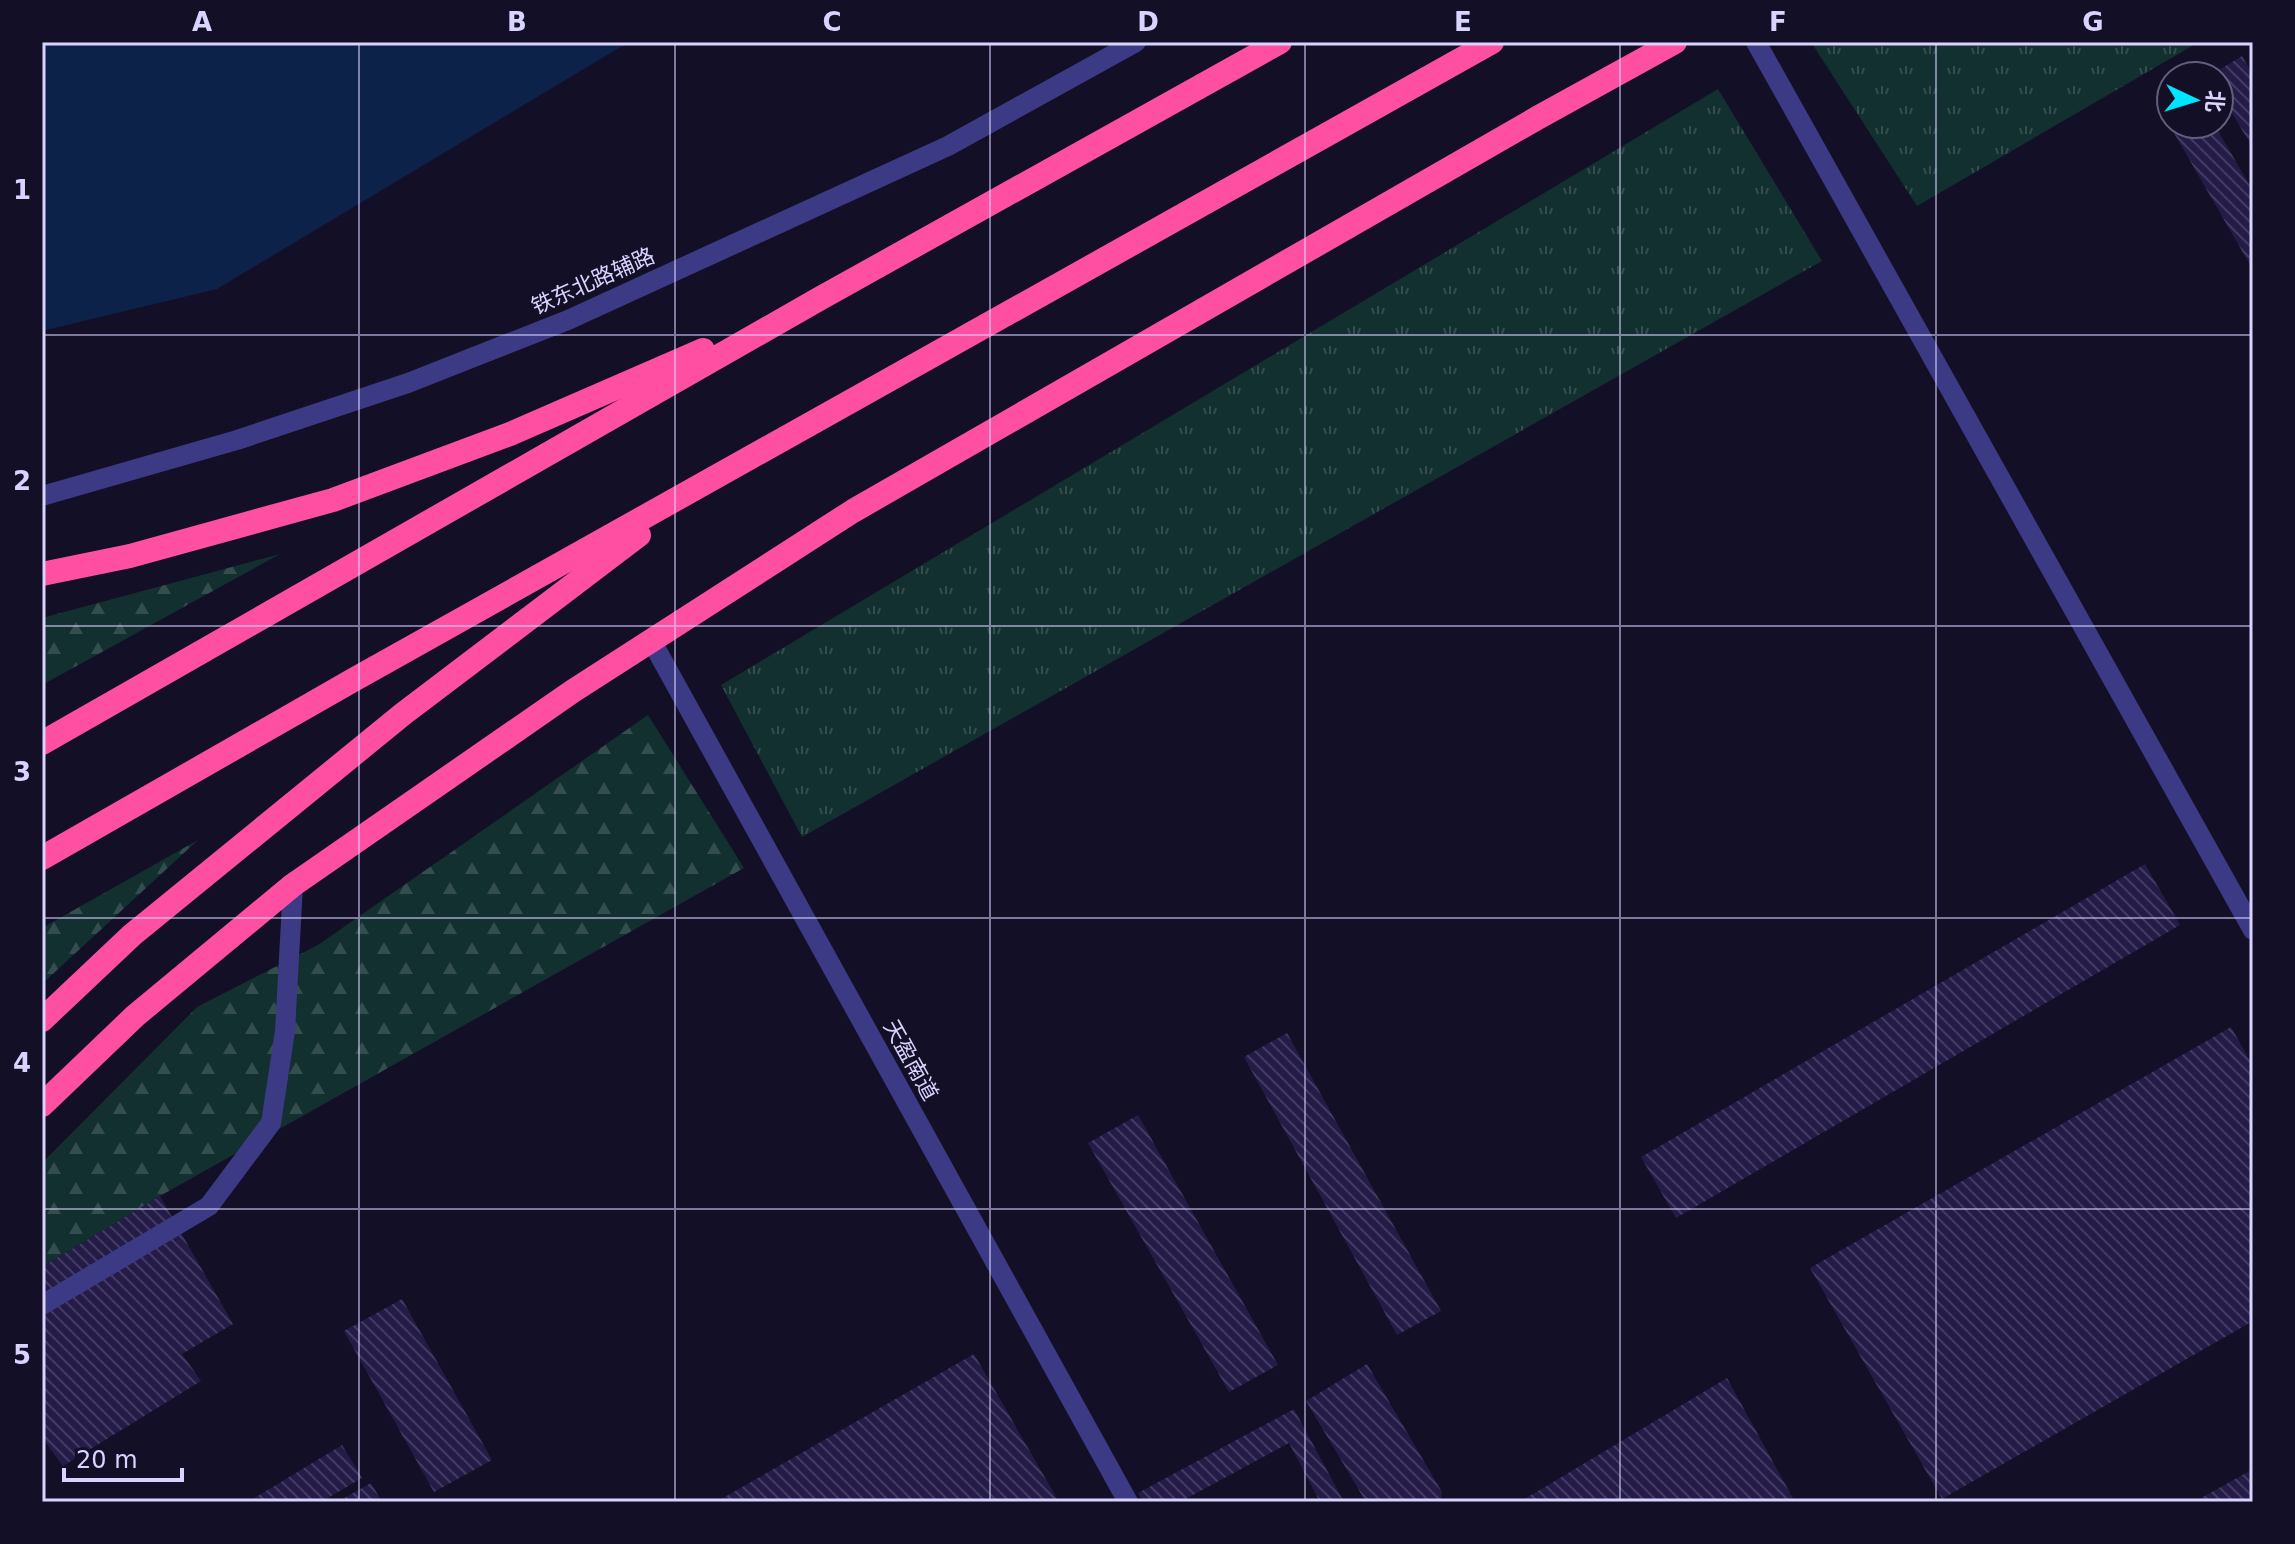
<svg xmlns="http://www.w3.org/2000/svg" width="2295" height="1544" viewBox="0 0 2295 1544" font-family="'DejaVu Sans','Noto Sans SC',sans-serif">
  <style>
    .grass { fill: url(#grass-tufts) }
    .forest { fill: url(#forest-firs) }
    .water { fill: #0c2248 }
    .building { fill: url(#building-back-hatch) }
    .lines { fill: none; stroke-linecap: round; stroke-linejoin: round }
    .minor { stroke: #3d3a85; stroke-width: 20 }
    .highway { stroke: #ff4fa3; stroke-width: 24 }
    .grid { fill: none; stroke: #d9d4ff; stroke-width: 2; stroke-opacity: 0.55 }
    .labels { text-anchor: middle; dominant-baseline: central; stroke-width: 7; stroke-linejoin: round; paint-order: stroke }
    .street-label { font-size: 22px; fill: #d9d4ff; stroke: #130f26 }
    .neatline { fill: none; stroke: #d9d4ff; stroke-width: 3 }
    .grid-label { font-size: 26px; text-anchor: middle; font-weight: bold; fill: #d9d4ff }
  </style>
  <defs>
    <pattern id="grass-tufts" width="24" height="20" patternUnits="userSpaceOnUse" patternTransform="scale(2)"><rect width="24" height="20" fill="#12302f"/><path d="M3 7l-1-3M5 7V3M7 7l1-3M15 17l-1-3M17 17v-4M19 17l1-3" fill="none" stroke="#344d4e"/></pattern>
    <pattern id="forest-firs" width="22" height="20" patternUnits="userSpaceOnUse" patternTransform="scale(2)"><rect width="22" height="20" fill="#12302f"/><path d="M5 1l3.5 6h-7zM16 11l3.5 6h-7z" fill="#344d4e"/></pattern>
    <pattern id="building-back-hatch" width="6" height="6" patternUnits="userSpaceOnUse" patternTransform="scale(2)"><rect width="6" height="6" fill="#241b47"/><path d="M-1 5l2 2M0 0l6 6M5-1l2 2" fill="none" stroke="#433b63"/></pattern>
  </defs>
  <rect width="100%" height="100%" fill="#130f26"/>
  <g class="grass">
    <polygon points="1811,42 2199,42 1917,206"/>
    <polygon points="1718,89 1822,261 802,837 721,685"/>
  </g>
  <g class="forest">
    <polygon points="280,554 42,685 42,618"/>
    <polygon points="648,715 744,868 160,1196 42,1267 42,1163 197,1007 318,945"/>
    <polygon points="198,840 42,984 42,928"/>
  </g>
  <polygon class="water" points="42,42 629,42 217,289 42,331"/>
  <g class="building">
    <polygon points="2242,56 2253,75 2253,148 2219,92 2219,76 2209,76"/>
    <polygon points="2171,100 2171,124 2214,124 2253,191 2253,270 2159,107"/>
    <polygon points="2145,864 2180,925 1676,1218 1641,1157"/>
    <polygon points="2231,1027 2253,1066 2253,1321 1942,1499 1810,1268"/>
    <polygon points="1287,1033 1441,1311 1397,1335 1244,1057"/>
    <polygon points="1138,1115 1278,1365 1229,1392 1088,1143"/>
    <polygon points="160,1196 233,1324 182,1354 201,1381 63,1466 42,1438 42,1267"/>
    <polygon points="402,1299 492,1460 434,1492 344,1331"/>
    <polygon points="974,1354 1059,1502 716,1502"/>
    <polygon points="1367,1364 1442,1492 1441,1502 1366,1502 1306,1401"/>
    <polygon points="1727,1378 1795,1502 1519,1502 1538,1491"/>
    <polygon points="1294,1409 1344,1502 1320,1502 1289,1443 1180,1502 1143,1502 1138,1493"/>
    <polygon points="342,1445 362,1478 321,1502 248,1502"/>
    <polygon points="2253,1469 2253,1502 2194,1502"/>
    <polygon points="371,1483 382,1502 337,1502"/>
  </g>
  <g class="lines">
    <g class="minor">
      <polyline points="1756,42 2253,930"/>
      <polyline points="42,496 237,440 408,383 568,320 948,146 1136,42"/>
      <polyline points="651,640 1128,1502"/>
      <polyline points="42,1305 209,1206 271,1123 285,1031 293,885"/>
    </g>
    <g class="highway">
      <polyline points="42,574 130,556 333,500 510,434 703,350"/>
      <polyline points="42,743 819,299 1280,42"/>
      <polyline points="42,858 355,679 1492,42"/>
      <polyline points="42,1020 132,935 403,714 639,535"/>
      <polyline points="42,1105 135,1016 293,885 573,691 853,511 1539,117 1675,42"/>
    </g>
  </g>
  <path class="grid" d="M359,42V1502M675,42V1502M990,42V1502M1305,42V1502M1620,42V1502M1936,42V1502M42,335H2253M42,626H2253M42,918H2253M42,1209H2253"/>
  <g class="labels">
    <g class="street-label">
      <text transform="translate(593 281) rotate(-24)">铁东北路辅路</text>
      <text transform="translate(911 1060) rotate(61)">天盈南道</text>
    </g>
  </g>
  <rect width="2295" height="1544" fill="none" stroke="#130f26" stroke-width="88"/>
  <g transform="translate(2195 100) rotate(94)"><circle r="38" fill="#130f26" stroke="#625e7d" stroke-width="2"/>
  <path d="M0-6L14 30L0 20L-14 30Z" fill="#00e5ff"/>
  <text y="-12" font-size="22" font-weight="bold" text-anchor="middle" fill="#d9d4ff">北</text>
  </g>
  <path d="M64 1468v12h118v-12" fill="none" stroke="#d9d4ff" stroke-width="4"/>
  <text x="76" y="1468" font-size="24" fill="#d9d4ff" stroke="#130f26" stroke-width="6" paint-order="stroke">20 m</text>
  <rect x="44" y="44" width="2207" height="1456" class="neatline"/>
  <g class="grid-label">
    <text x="202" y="31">A</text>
    <text x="517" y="31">B</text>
    <text x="832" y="31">C</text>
    <text x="1148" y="31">D</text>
    <text x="1463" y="31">E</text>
    <text x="1778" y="31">F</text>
    <text x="2093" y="31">G</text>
    <text x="22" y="199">1</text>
    <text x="22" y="490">2</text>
    <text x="22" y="781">3</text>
    <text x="22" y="1072">4</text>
    <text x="22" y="1364">5</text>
  </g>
</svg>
